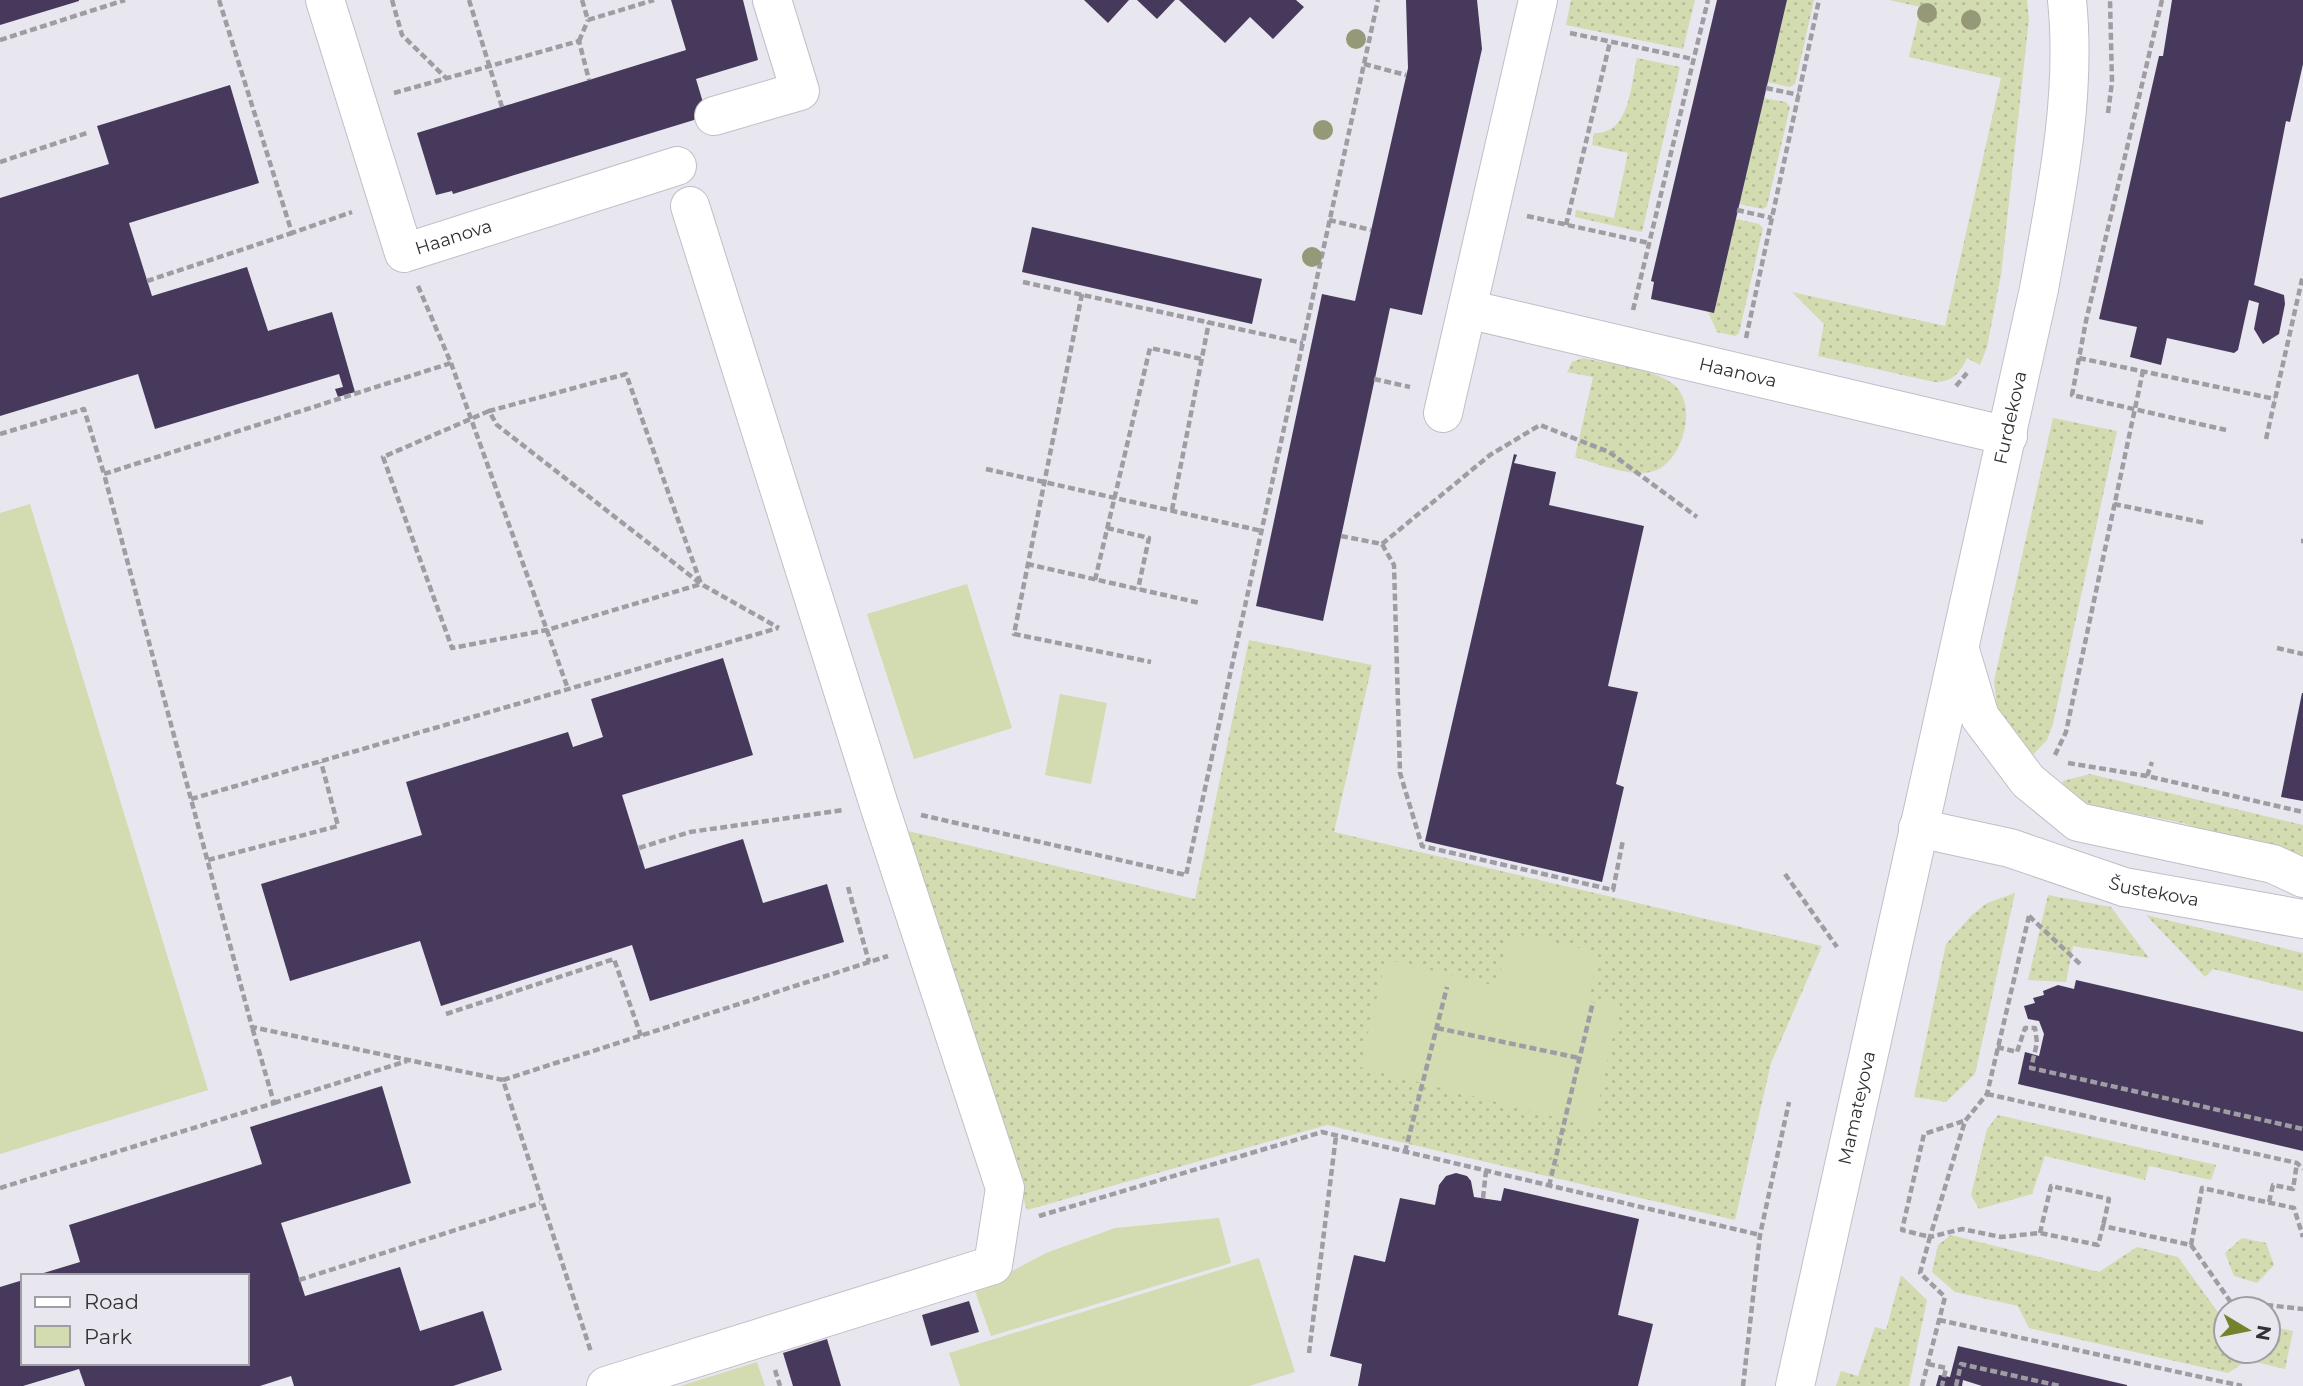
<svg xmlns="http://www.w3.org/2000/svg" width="2303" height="1386" viewBox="0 0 2303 1386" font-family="Montserrat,sans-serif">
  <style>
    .grass { fill: url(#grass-dots) }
    .park { fill: #d3dbb1 }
    .building { fill: #46395c }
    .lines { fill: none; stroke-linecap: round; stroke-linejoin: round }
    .minor-casing { stroke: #c1bec7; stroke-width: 40 }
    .path { stroke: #9e9da3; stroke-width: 4.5; stroke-dasharray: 7 3.5; stroke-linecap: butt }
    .minor { stroke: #fff; stroke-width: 38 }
    .tree { fill: #959977 }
    .labels { text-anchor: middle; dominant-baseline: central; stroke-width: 7; stroke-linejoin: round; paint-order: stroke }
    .street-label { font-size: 18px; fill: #323134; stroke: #e8e6ef }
  </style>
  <defs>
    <pattern id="grass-dots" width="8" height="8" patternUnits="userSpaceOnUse" patternTransform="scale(1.75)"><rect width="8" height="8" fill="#d3dbb1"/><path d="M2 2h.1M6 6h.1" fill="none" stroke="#b6bc99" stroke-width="1.8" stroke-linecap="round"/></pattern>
  </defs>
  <rect width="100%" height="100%" fill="#e8e6ef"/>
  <g class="grass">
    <polygon points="1571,0 1695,0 1683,49 1566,25"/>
    <polygon points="1786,0 1814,0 1795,84 1790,87 1767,82"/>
    <path d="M1889,0H2027L2029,19L2001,275L1987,347L1980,365L1967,358C1959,374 1952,382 1934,382L1818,356L1824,324L1792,292L1945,326L2001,78L1909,57L1921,7Z"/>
    <path d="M1637,58L1680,67L1642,232L1575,217L1576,210L1614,218L1628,153L1592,145L1594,133C1630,135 1631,84 1637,58Z"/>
    <polygon points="1764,98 1786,102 1790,107 1767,206 1763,209 1739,204"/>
    <polygon points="1736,219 1759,224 1763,228 1739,333 1735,336 1717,332 1708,312 1714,313"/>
    <path d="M1583,358C1610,364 1647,367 1670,382C1699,400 1685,455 1659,469C1637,481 1597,463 1575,457L1593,377L1567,372L1572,362Z"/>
    <polygon points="2053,418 2117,431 2053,724 2047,740 2029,759 1997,707 1994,681"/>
    <polygon points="1249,640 1372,665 1334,832 1822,946 1771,1063 1735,1220 1327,1125 1027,1210 908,831 1195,899"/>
    <polygon points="2090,774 2303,825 2303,864 2183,823 2081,803 2061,791 2063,781"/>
    <polygon points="2015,893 1975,1074 1946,1102 1914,1097 1946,944 1972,915 1987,903"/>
    <polygon points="2048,895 2111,907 2149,958 2073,946 2066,982 2028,980"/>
    <polygon points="2146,915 2303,953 2303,991 2213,969 2205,977"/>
    <polygon points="1998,1115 2216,1165 2211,1180 2149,1166 2145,1180 2045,1156 2032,1194 1979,1209 1971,1195 1987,1129"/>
    <polygon points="1951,1235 2099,1272 2137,1247 2178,1257 2220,1315 2226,1316 2226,1351 2268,1351 2268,1326 2293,1331 2285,1369 2248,1360 2228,1373 2029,1328 2018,1306 1955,1292 1932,1272 1938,1245"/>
    <polygon points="2242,1238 2266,1243 2274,1265 2257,1283 2234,1276 2225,1253"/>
    <polygon points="1901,1275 1927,1300 1909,1386 1836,1386 1841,1371 1858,1376 1875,1327 1886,1330"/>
  </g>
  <g class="park">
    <polygon points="30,504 208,1090 0,1154 0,513"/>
    <polygon points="967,584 1012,728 914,759 867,614"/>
    <polygon points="1060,694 1107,703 1091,784 1045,775"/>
    <polygon points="1511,933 1598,952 1590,997 1620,1004 1593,1127 1360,1067 1386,959 1496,986"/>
    <polygon points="1219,1218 1231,1263 991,1336 975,1291 1046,1253 1115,1228"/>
    <polygon points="1259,1258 1295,1372 1249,1386 960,1386 949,1353"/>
    <polygon points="757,1362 765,1386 679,1386 680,1386"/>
  </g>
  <g class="building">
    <polygon points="0,0 79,0 79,1 0,25"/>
    <polygon points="671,0 743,0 758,60 696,79 707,116 453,194 452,191 436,195 417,133 686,50"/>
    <polygon points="1084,0 1129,0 1108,23"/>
    <polygon points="1137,0 1175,0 1157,19"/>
    <polygon points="1179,0 1296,0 1304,7 1273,39 1250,17 1225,43"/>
    <polygon points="1406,0 1477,0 1482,49 1422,315 1390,308 1323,621 1256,606 1322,294 1355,301 1408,68"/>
    <polygon points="1717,0 1787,0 1714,313 1651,299 1654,282 1651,281"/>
    <polygon points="2172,0 2303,0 2303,64 2290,122 2286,121 2254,285 2284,295 2285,304 2279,334 2263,344 2254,329 2259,303 2249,300 2238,350 2234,353 2167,338 2161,365 2130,357 2137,327 2099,319 2159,56 2163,56"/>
    <polygon points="230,85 259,183 129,223 152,296 247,267 268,331 332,312 355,392 338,397 335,389 343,387 339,374 155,429 138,374 0,416 0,198 109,164 97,126"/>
    <polygon points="1032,227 1262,279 1252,324 1022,272"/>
    <polygon points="1514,454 1517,455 1514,463 1556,472 1549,505 1644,526 1608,686 1638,692 1616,784 1624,787 1602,882 1425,841"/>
    <polygon points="723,658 753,755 622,795 645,869 743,839 763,903 827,884 844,942 650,1001 632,945 441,1006 420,941 290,981 261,884 422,835 406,782 568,732 573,747 603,737 591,699"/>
    <polygon points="2302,693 2303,693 2303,801 2281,797"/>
    <polygon points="2076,980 2303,1032 2303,1151 2018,1084 2025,1052 2039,1056 2044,1034 2039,1021 2028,1019 2024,1006 2035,1003 2033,998 2044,995 2043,991 2058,985 2074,989"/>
    <polygon points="382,1086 411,1183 281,1223 305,1296 400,1267 420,1331 483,1311 502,1370 453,1386 294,1386 291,1376 260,1386 85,1386 79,1369 23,1386 0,1386 0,1287 23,1280 23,1363 247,1363 247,1276 37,1275 80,1262 69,1225 262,1164 250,1127"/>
    <polygon points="1456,1173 1467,1176 1471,1181 1474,1197 1501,1201 1504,1188 1639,1219 1618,1315 1653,1324 1638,1386 1358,1386 1362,1364 1330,1356 1354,1255 1385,1262 1400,1198 1435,1205 1439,1185 1446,1176"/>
    <polygon points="969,1301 979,1332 931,1346 922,1315"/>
    <polygon points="827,1339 841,1386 793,1386 783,1353"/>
    <polygon points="1958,1346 2127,1385 2127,1386 1982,1386 1963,1380 1962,1386 1936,1386 1939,1375 1950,1377"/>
  </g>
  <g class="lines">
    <g class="minor-casing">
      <g id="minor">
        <path id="s1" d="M325,0L404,253L677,166"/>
        <polyline points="714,116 800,91 772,0"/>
        <polyline points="1467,309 1538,0"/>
        <path id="s2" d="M1443,413L1467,309L2008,436"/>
        <polyline points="1960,650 1980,717 2028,781 2078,822 2273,864 2303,878"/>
        <path id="s3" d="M1918,828L2010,848L2124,887L2303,919"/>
        <polyline points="606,1386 993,1265 1005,1188 879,805 690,206"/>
        <path id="s4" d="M1795,1386L2039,289C2056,195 2077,96 2067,0"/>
      </g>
    </g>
    <g class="path">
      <polyline points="219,0 292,233 352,212"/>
      <polyline points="392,0 402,35 446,78"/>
      <polyline points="469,0 502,107"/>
      <polyline points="582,0 588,20 654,0"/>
      <polyline points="2162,0 2086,321 2072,395 2226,430"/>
      <polyline points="1570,33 1693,59"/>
      <polyline points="0,40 125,0"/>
      <polyline points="579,41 588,20"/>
      <polyline points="1364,64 1406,75"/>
      <polyline points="1766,88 1799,95"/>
      <polyline points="394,93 579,41 589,80"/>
      <polyline points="2108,113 2112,82 2110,0"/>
      <polyline points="0,162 87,133"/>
      <polyline points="1737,210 1772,218"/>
      <polyline points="1527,216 1649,243"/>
      <polyline points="1329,220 1371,230"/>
      <polyline points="1566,225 1610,42"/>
      <polyline points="147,281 292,233"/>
      <polyline points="1023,282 1303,343"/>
      <polyline points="418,286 451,363 104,474 252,1027 503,1080 591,1352"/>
      <polyline points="1082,294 1014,634 1151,662"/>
      <polyline points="1633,310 1708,0"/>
      <polyline points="1746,338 1819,0"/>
      <polyline points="2079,358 2275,399"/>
      <polyline points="451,363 568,689"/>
      <polyline points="1374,379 1410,387"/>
      <polyline points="1956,386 1967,373"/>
      <polyline points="489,411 383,457 452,648 547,630 701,584 626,374 489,411 497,425 701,584 779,628"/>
      <polyline points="0,434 84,409 104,474"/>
      <polyline points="2266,439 2303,275"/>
      <polyline points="986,469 1262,531"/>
      <polyline points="2114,504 2205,523"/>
      <polyline points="1172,510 1209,322"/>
      <polyline points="1107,528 1149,538 1138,589"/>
      <polyline points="1341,536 1382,544 1394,565 1400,773 1422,846 1613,890 1623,840"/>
      <polyline points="2301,541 2303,541"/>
      <polyline points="1382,544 1490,455 1540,425 1609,452 1697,517"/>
      <polyline points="1027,564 1200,603"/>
      <polyline points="1095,580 1150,348 1202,359"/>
      <polyline points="2277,648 2303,654"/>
      <polyline points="2055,755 2066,732 2143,371"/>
      <polyline points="2068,763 2147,776 2303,812"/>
      <polyline points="2147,776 2152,762"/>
      <polyline points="191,799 778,628"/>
      <polyline points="921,815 1186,875 1378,0"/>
      <polyline points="639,848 690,832 843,810"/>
      <polyline points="208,860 338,826 321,762"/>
      <polyline points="1785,874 1837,947"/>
      <polyline points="848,887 869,962"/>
      <polyline points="2029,916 1987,1094 1965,1121 1930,1237 1962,1229 2001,1237 2040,1233 2098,1245 2103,1226 2191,1245 2230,1301 2303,1309"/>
      <polyline points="2029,916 2080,964"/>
      <polyline points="446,1014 614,959 641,1036"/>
      <polyline points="1437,1028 1579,1058"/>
      <polyline points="1997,1047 2017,1052 2025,1028 2035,1028 2037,1043 2031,1068 2303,1129"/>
      <polyline points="503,1080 888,956"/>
      <polyline points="1987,1094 2297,1163 2303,1169"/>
      <polyline points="274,1103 407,1061"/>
      <polyline points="1405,1152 1447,987"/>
      <polyline points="1549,1186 1593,1002"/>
      <polyline points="0,1188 274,1103 252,1027"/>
      <polyline points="1483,1198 1486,1171"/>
      <polyline points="2269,1202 2273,1185 2293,1189 2297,1163"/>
      <polyline points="1039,1216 1322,1132 1760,1235"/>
      <polyline points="2040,1233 2051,1186 2109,1199 2103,1226"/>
      <polyline points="2191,1245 2202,1188 2294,1208 2303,1237"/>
      <polyline points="299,1280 540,1203"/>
      <polyline points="1939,1320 2242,1386"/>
      <polyline points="1309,1353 1336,1136"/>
      <polyline points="1928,1364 1946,1368 1942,1386"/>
      <polyline points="775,1370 780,1386"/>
      <polyline points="1743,1386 1760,1235 1789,1102"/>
      <polyline points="1922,1386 1945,1297 1920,1273 1930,1237 1902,1230 1924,1134 1964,1121"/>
      <polyline points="1956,1386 1961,1364 2060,1386"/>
    </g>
    <use href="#minor" class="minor"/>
  </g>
  <g class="tree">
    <circle cx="1927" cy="13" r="10"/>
    <circle cx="1971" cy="20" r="10"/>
    <circle cx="1356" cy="39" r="10"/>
    <circle cx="1323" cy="130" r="10"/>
    <circle cx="1312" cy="257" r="10"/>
  </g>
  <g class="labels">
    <g class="street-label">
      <text stroke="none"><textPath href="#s1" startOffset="317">Haanova</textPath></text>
      <text stroke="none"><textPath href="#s2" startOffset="385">Haanova</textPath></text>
      <text stroke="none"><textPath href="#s4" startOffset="992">Furdekova</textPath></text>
      <text stroke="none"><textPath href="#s3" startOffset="245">Šustekova</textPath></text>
      <text stroke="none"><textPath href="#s4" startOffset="285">Mamateyova</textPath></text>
    </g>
  </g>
  <rect x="21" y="1274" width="228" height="91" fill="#e8e6ef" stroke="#9f9ea4" stroke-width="2"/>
  <rect x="35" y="1297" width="35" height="10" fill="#ffffff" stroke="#9f9ea4" stroke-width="2"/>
  <text x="84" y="1309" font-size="21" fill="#323134">Road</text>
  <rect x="35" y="1326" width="35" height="21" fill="#d3dbb1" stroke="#9f9ea4" stroke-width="2"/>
  <text x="84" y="1344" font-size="21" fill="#323134">Park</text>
  <g transform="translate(2247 1330) rotate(100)"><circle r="33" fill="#e8e6ef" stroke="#9f9ea4" stroke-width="2"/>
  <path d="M0-5L12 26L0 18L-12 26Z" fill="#76812e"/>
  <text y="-10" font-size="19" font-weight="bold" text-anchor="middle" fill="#323134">N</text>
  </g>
</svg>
